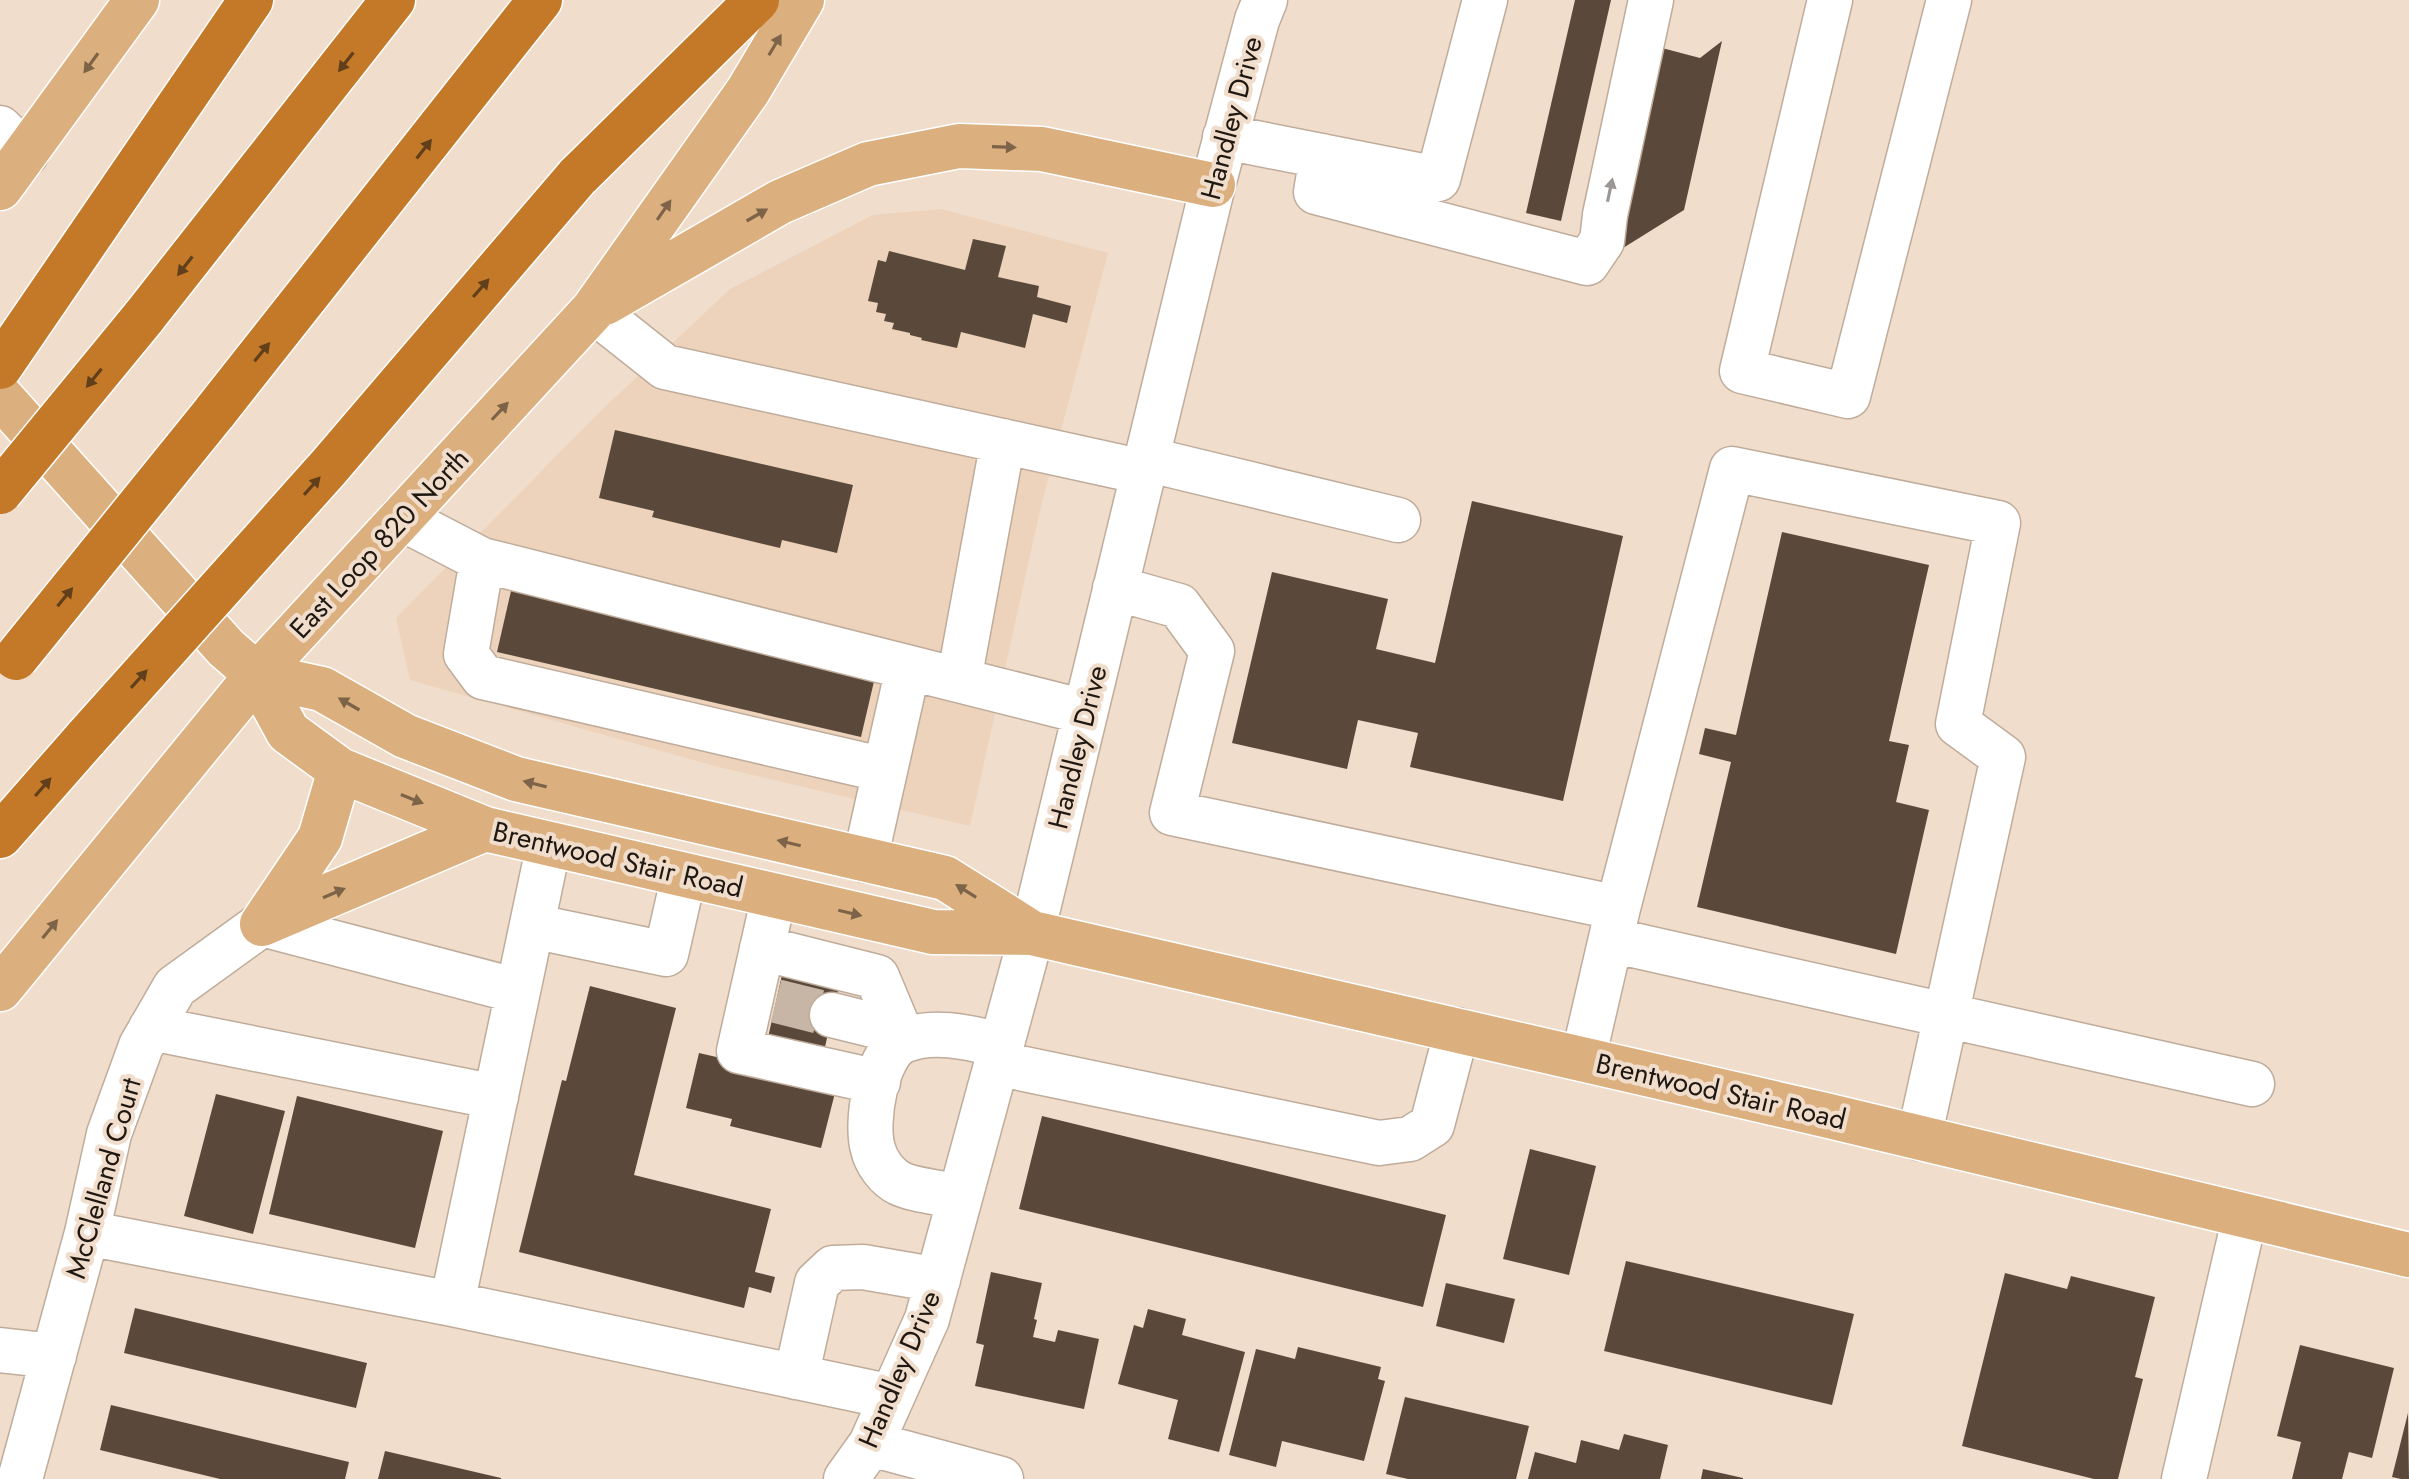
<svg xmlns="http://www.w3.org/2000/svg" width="2409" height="1479" viewBox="0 0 2409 1479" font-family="Jost,sans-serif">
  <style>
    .built { fill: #edd3bb }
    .building { fill: #5a493a }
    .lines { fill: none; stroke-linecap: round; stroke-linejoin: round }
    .minor-tunnel { stroke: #c7b6a6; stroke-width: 44; stroke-dasharray: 44 22; stroke-linecap: butt }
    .minor-casing { stroke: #bfac9b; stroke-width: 47 }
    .major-casing { stroke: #fff; stroke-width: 47 }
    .highway-casing { stroke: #fff; stroke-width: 47 }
    .minor { stroke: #fff; stroke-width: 44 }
    .major { stroke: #dbaf7e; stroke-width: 44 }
    .highway { stroke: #c37928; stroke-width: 44 }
    .highway-bridge-casing { stroke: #fff; stroke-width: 47; stroke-linecap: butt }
    .highway-bridge { stroke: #c37928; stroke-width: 44 }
    .oneway { fill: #7d6448 }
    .oneway2 { fill: #613f1b }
    .oneway3 { fill: #9a9794 }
    .labels { text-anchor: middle; stroke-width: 8; stroke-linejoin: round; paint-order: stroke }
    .street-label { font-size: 28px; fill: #1f1812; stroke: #f1ddcb }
  </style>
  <rect width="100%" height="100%" fill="#f1ddcb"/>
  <path class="built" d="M941,209L1108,253L1041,506L970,826L718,767L410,680L396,618L604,408L730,289L873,215Z"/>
  <path class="building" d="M1575,0H1611L1561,221L1526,213Z
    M1722,41L1684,210L1615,253L1662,48L1700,58Z
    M973,239L1006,246L998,277L1039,286L1037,297L1071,306L1067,323L1033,314L1025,348L961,332L957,348L921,340L922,338L910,335V333L892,329L894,323L884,321L886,314L876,312L878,303L868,301L878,260L886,262L889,251L965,270Z
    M615,430L853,485L837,553L782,540L780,548L652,517L654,511L599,498Z
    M1472,501L1623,536L1563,801L1410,767L1418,733L1358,720L1347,769L1232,743L1272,572L1388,599L1376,649L1435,663Z
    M1782,532L1929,565L1889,741L1909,745L1896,802L1929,810L1896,954L1697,907L1731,762L1699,754L1705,728L1736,735Z
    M511,591L875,677L861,737L497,652Z
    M784,966L841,978L821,1064L765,1051Z
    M590,986L676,1008L634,1175L771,1209L755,1272L775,1277L771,1293L749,1287L744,1308L519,1252L562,1080L566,1081Z
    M699,1053L837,1085L821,1148L730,1126L732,1119L686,1108Z
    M216,1094L285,1111L253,1234L184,1216Z
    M297,1096L443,1131L415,1248L269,1214Z
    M1042,1116L1446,1215L1423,1307L1019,1209Z
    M1530,1149L1596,1166L1569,1275L1503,1259Z
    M1626,1261L1854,1314L1832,1405L1604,1351Z
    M991,1272L1042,1283L1034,1319L1037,1320L1033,1337L1055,1342L1058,1330L1099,1339L1084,1409L975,1386L984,1345L976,1343Z
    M2005,1273L2067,1289L2071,1276L2155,1297L2135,1377L2143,1379L2118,1479H2094L1962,1446Z
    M1446,1283L1515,1299L1504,1343L1436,1326Z
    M135,1308L367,1363L356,1408L124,1353Z
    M1148,1309L1186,1319L1182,1335L1245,1352L1219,1452L1168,1439L1178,1400L1118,1384L1134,1325L1143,1328Z
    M2300,1345L2394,1368L2372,1458L2349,1452L2342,1479H2292L2301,1442L2277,1436Z
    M1298,1347L1381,1367L1378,1379L1385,1381L1364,1461L1282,1441L1276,1467L1229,1455L1256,1349L1295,1359Z
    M1405,1397L1529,1426L1516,1479H1408L1386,1474Z
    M111,1405L349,1462L345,1479H220L100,1450Z
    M2408,1413L2409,1479H2401L2392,1477Z
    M1624,1434L1668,1445L1660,1479H1528L1535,1452L1576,1463L1581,1440L1619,1450Z
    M385,1451L501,1478V1479H378Z
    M1703,1469L1743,1478V1479H1701Z"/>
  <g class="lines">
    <path class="minor-tunnel" d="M776,1001L832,1015"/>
    <defs>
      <path id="minor" d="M1830,0L1742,371L1848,396L1949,0
        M0,128L26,154
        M1225,137L1438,179L1485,0
        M1322,156L1316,192L1587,263L1602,241L1605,215L1651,0
        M593,310L665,367L1143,472
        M1146,459L1398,520
        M401,518L482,560L1085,712
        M482,560L466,654L483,677L885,770
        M1115,588L1179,606L1212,651L1172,813L1618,908L1583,1059
        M959,680L1003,441
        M865,860L908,668
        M774,896L739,1051L878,1082
        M1618,908L1732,469L1998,523L1958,724L2003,757L1919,1138
        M532,926L666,954L684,875
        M1611,940L2252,1084
        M762,948L877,977L900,1032V1042
        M832,1015L900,1032
        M151,1028L496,1097
        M996,1063L1379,1143L1410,1139L1432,1125L1457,1030
        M960,1197C944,1193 912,1190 899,1183C887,1177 876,1162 873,1149C865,1123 876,1053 903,1041C934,1028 971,1038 1001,1045
        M87,1233L452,1304L892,1397
        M452,1304L549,844
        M0,1350L54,1356
        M796,1377L817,1283L833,1268L863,1267L938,1280
        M871,1444L1001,1479
        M20,1479L87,1233L109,1134L141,1046L175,987L262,924L518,991
        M846,1479L871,1444L927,1319L1032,933L1213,185L1257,20L1265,0
        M2184,1479L2245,1216"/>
      <path id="major" d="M0,188L137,0
        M605,303L780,202L868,164L959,146L1042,149L1213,185
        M0,396L226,648L257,675L288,732L340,770L485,829L933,932L1032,933L1825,1115L2409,1255
        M257,675L322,689L405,736L516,779L945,878L1032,933
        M262,924L485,829
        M262,924L320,838L340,770
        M0,989L257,675L593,310L748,91L802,0"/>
      <path id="highway" d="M577,177L757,0
        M143,318L393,0
        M0,367L251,0
        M214,413L540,0
        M0,836L87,737"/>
    </defs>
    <use href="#minor" class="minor-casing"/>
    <use href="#major" class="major-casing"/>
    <use href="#highway" class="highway-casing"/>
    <use href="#minor" class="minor"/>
    <use href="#major" class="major"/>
    <use href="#highway" class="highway"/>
    <defs>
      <path id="highway-bridge" d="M0,492L143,318
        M16,658L214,413
        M87,737L328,468L577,177"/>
    </defs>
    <use href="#highway-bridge" class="highway-bridge-casing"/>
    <use href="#highway-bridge" class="highway-bridge"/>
  </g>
  <defs><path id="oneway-solid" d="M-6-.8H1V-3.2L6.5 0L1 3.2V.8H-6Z" transform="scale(2)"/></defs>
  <g class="oneway">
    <use href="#oneway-solid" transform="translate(775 45) rotate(-59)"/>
    <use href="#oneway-solid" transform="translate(91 63) rotate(126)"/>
    <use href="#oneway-solid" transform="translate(1004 147) rotate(2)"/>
    <use href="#oneway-solid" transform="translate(664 210) rotate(-55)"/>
    <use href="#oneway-solid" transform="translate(757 215) rotate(-30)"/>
    <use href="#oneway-solid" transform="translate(500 411) rotate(-47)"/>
    <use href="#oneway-solid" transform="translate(349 704) rotate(-150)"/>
    <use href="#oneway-solid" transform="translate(535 784) rotate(-166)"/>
    <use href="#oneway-solid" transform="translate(412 799) rotate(22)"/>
    <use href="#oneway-solid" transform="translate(789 843) rotate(-167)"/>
    <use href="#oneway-solid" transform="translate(966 891) rotate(-148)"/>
    <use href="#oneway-solid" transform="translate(334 893) rotate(-23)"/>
    <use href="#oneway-solid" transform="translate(850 913) rotate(13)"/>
    <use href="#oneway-solid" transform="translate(50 929) rotate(-51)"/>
  </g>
  <g class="oneway2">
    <use href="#oneway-solid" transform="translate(346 62) rotate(128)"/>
    <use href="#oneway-solid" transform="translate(424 149) rotate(-52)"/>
    <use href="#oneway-solid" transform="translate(185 266) rotate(128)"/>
    <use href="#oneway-solid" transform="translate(481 288) rotate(-49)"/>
    <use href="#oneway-solid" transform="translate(262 352) rotate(-51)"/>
    <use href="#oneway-solid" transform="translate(94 378) rotate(129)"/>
    <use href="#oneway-solid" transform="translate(312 486) rotate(-48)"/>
    <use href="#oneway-solid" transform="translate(65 597) rotate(-51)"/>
    <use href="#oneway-solid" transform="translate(139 679) rotate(-48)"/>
    <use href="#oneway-solid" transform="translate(43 787) rotate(-49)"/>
  </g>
  <use class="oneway3" href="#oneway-solid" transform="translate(1610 190) rotate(-78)"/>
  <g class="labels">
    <g class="street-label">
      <text transform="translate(1231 118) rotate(-75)" y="10">Handley Drive</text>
      <text transform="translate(379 543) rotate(-47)" y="10">East Loop 820 North</text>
      <text transform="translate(1077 747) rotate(-76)" y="10">Handley Drive</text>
      <text transform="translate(618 859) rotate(13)" y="10">Brentwood Stair Road</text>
      <text transform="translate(1721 1091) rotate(13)" y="10">Brentwood Stair Road</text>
      <text transform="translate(103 1178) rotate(-74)" y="10">McClelland Court</text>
      <text transform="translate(899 1369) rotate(-67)" y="10">Handley Drive</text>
    </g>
  </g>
</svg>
